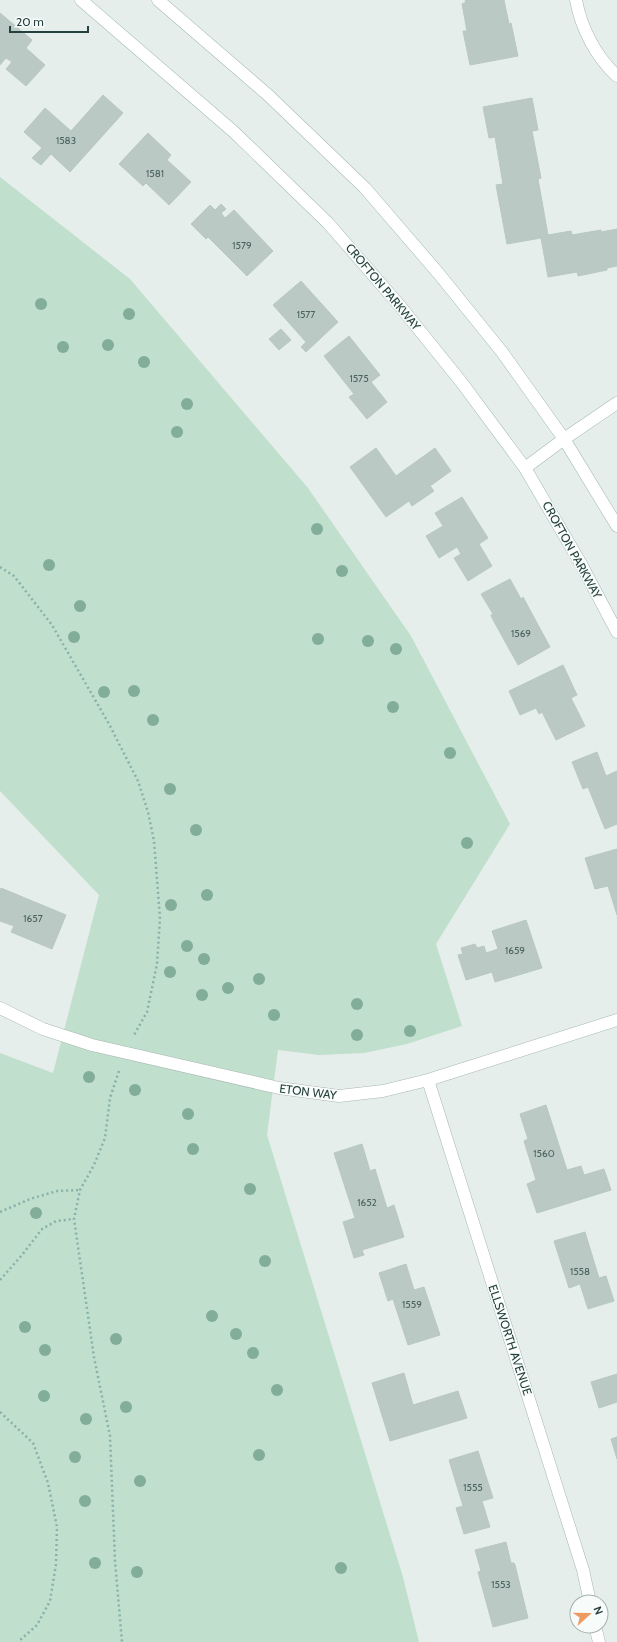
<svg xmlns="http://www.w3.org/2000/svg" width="617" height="1642" viewBox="0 0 617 1642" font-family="Cabin,sans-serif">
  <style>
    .green { fill: #c0dfcc }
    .building { fill: #bbc9c5; stroke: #b8c8c4 }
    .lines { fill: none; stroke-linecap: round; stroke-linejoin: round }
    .street-casing { stroke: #a8b7b4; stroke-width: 13 }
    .secondary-casing { stroke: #a4bab5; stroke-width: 13 }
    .path { stroke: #87b1aa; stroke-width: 2.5; stroke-dasharray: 2 3; stroke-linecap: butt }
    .street { stroke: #fff; stroke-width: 12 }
    .secondary { stroke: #fff; stroke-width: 12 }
    .tree { fill: #81ad99 }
    .labels { text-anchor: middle; stroke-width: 3; stroke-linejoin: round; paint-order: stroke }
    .number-label { font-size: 10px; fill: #4a635f }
    .street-label { font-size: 12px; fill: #25413d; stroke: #f7fbf9 }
  </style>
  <rect width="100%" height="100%" fill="#e6eeec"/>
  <path class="green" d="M0,177L130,279L308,488L411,636L510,824L436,944L462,1026L407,1044L364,1053L319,1055L278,1050L267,1135L403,1577L419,1642H0V1053L53,1073L99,895L0,791Z"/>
  <path class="building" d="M465,0H504L509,24L511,23L518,56L470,65L463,31H467L462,4L466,2Z
    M0,13L32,40L26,48L45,65L26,86L6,69L12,62L6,58L0,65Z
    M103,95L123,113L70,172L51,154L41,165L32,158L42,148L24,132L45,108L71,131Z
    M532,98L538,130L532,131L541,178L538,179L548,235L571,231L572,235L601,230V232L617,229V266L607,268V270L578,276L577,272L548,277L541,238L507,244L496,185L503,184L495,137L489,138L483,107Z
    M148,133L171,155L167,160L191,182L169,205L146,183L143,186L119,164Z
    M221,204L226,209L221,213L225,218L234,210L273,251L247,276L208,237L206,239L191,224L210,205L215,210Z
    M301,281L338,322L306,352L301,347L306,342L273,305Z
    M281,329L291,340L279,350L269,339Z
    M349,336L380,375L371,382L387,402L367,419L349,397L354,394L324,356Z
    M376,448L396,476L435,448L451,471L430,486L434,491L412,506L409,501L386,517L350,467Z
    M462,497L488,538L479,544L492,566L468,581L454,558L461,554L457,547L439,558L426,536L443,526L435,513Z
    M510,579L521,599L523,597L550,647L518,665L492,618L491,615L493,614L481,594Z
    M563,665L577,695L571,698L585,726L556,740L542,712L539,714L536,708L520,715L509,691Z
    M597,752L606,776L617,771V824L605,829L588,787L583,789L572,762Z
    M617,849V915L608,886L595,889L585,858Z
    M1,888L66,915L52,949L11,932L14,926L0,921V891Z
    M526,920L542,968L495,982L492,972L466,980L458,955L463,954L461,948L475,944L477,948L484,946L486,953L498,949L492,931Z
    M546,1105L567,1170L581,1166L584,1175L604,1169L611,1190L537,1213L527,1184L536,1180L524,1141L528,1139L520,1114Z
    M362,1144L370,1171L375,1169L387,1208L394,1205L404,1237L362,1250L364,1255L354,1258L343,1222L355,1218L334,1153Z
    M585,1232L599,1278L606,1276L614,1301L588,1309L580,1284L569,1288L554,1241Z
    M406,1264L414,1290L424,1287L440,1335L408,1345L393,1299L388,1301L379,1273Z
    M404,1373L413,1405L458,1391L467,1418L390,1441L372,1383Z
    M617,1374V1402L599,1408L591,1382Z
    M617,1437V1459L611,1439Z
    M478,1451L493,1498L482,1501L490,1527L464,1534L456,1508L463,1506L449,1460Z
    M506,1542L511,1563H514L515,1565L528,1618L493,1627L478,1572L481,1571L475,1550Z"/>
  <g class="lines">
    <defs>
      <path id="street" d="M576,0C581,28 596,57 617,76
        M0,1008L43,1029L92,1045L279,1088L339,1096L383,1091L428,1080L617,1020
        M428,1080L583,1570L590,1602
        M595,1626L599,1642"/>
      <path id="secondary" d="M81,0L234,132L328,223L400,306L462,383L525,468L581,564L617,632
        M158,0L268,95L365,188L439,274L502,352L564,439L617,526
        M525,468L564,439L617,403"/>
    </defs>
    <use href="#street" class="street-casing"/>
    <use href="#secondary" class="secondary-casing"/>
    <path class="path" d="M0,567L14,576L52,625L109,724L138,781L148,812L154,841L160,918L157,964L147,1012L134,1035
      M119,1071L110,1098L105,1138L94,1165L80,1190L74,1219L94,1357L110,1436L115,1561L122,1642
      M0,1212L30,1199L57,1191L80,1190
      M0,1280L22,1255L42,1229L56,1221L74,1219
      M0,1412L33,1443L48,1483L57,1527L56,1564L50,1601L37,1625L18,1642"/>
    <use href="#street" class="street"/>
    <use href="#secondary" class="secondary"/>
  </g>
  <g class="tree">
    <circle cx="41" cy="304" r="6"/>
    <circle cx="129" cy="314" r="6"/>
    <circle cx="108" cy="345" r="6"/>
    <circle cx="63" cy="347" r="6"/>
    <circle cx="144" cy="362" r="6"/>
    <circle cx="187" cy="404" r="6"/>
    <circle cx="177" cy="432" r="6"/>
    <circle cx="317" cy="529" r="6"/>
    <circle cx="49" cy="565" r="6"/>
    <circle cx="342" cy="571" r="6"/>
    <circle cx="80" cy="606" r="6"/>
    <circle cx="74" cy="637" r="6"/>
    <circle cx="318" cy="639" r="6"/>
    <circle cx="368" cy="641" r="6"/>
    <circle cx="396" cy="649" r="6"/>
    <circle cx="134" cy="691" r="6"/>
    <circle cx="104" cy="692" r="6"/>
    <circle cx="393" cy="707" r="6"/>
    <circle cx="153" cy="720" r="6"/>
    <circle cx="450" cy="753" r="6"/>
    <circle cx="170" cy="789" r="6"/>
    <circle cx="196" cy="830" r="6"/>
    <circle cx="467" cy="843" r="6"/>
    <circle cx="207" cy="895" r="6"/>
    <circle cx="171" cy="905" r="6"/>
    <circle cx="187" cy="946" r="6"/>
    <circle cx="204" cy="959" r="6"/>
    <circle cx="170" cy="972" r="6"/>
    <circle cx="259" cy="979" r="6"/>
    <circle cx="228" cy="988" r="6"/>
    <circle cx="202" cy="995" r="6"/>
    <circle cx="357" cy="1004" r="6"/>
    <circle cx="274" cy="1015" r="6"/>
    <circle cx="410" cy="1031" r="6"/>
    <circle cx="357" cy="1035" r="6"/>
    <circle cx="89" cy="1077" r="6"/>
    <circle cx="135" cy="1090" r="6"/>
    <circle cx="188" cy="1114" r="6"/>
    <circle cx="193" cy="1149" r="6"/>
    <circle cx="250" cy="1189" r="6"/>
    <circle cx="36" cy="1213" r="6"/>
    <circle cx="265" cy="1261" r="6"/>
    <circle cx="212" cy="1316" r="6"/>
    <circle cx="25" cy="1327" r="6"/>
    <circle cx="236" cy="1334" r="6"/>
    <circle cx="116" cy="1339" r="6"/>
    <circle cx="45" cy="1350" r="6"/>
    <circle cx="253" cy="1353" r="6"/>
    <circle cx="277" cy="1390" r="6"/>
    <circle cx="44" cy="1396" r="6"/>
    <circle cx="126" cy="1407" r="6"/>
    <circle cx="86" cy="1419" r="6"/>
    <circle cx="259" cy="1455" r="6"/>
    <circle cx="75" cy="1457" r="6"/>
    <circle cx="140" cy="1481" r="6"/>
    <circle cx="85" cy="1501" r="6"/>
    <circle cx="95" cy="1563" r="6"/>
    <circle cx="341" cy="1568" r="6"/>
    <circle cx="137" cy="1572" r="6"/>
  </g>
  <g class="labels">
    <g class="number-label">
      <text x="66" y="144">1583</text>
      <text x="155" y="177">1581</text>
      <text x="242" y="249">1579</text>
      <text x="306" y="318">1577</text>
      <text x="359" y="382">1575</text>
      <text x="521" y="637">1569</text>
      <text x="33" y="922">1657</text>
      <text x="515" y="954">1659</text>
      <text x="544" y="1157">1560</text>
      <text x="367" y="1206">1652</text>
      <text x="580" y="1275">1558</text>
      <text x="412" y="1308">1559</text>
      <text x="473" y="1491">1555</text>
      <text x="501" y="1588">1553</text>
    </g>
    <g class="street-label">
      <text transform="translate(383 287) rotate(50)" y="4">CROFTON PARKWAY</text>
      <text transform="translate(572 550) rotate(61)" y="4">CROFTON PARKWAY</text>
      <text transform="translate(308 1092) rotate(7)" y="4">ETON WAY</text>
      <text transform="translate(510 1340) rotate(72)" y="4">ELLSWORTH AVENUE</text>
    </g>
  </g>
  <g transform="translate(589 1614) rotate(69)"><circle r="19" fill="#f7fbf9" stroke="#a3b1ae"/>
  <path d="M0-3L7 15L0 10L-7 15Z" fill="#ef9963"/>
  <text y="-6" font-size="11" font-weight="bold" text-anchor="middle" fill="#25413d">N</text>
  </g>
  <path d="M10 26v6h78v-6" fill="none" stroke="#25413d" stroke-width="2"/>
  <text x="16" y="26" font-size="12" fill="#25413d" stroke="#f7fbf9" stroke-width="3" paint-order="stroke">20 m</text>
</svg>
